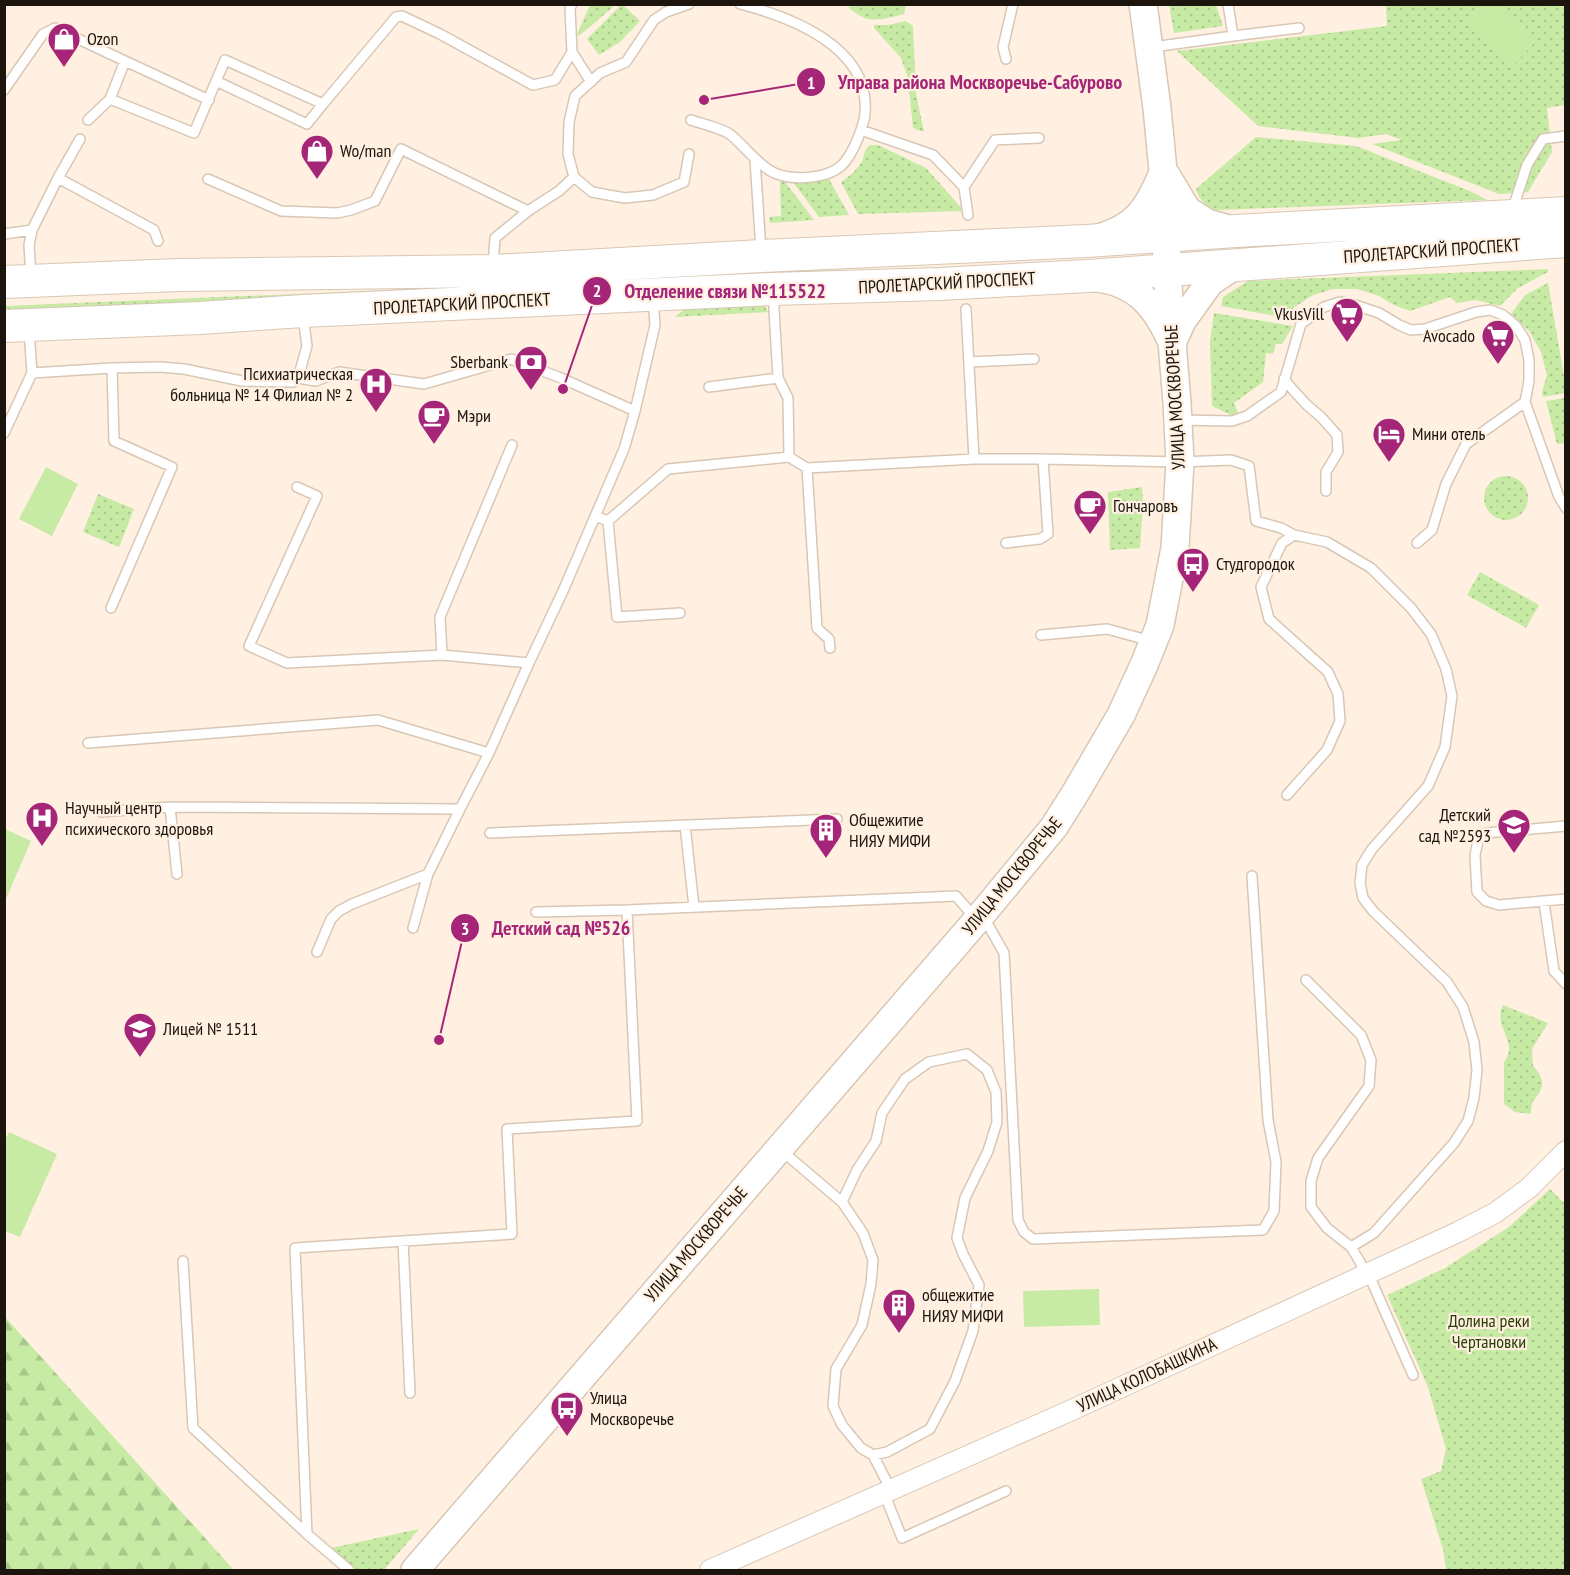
<svg xmlns="http://www.w3.org/2000/svg" width="1570" height="1575" viewBox="0 0 1570 1575" font-family="'PT Sans Narrow',sans-serif">
  <style>
    .grass { fill: url(#grass-dots) }
    .forest { fill: url(#forest-firs) }
    .garden { fill: #c7eaa4 }
    .lines { fill: none; stroke-linecap: round; stroke-linejoin: round }
    .service-casing { stroke: #d9c7b5; stroke-width: 12 }
    .minor-casing { stroke: #d9c7b5; stroke-width: 22 }
    .secondary-casing { stroke: #d9c7b5; stroke-width: 30 }
    .primary-casing { stroke: #d9c7b5; stroke-width: 34 }
    .service { stroke: #fff; stroke-width: 9 }
    .minor { stroke: #fff; stroke-width: 20 }
    .secondary { stroke: #fff; stroke-width: 27 }
    .primary { stroke: #fff; stroke-width: 32 }
    .labels { text-anchor: middle; stroke-width: 4.5; stroke-linejoin: round; paint-order: stroke }
    .poi-label { font-size: 18px; fill: #1b150e; stroke: #fff0e1; text-anchor: start }
    .street-label { font-size: 18px; fill: #1b150e; stroke: #fff0e1 }
    .park-label { font-size: 18px; fill: #273d06; stroke: #fff0e1 }
    .leader { fill: none; stroke: #a52678; stroke-width: 2 }
    .callout-dot { fill: #a52678; stroke: #fff0e1; stroke-width: 2 }
    .mark-label { font-size: 18px; text-anchor: middle; font-weight: bold; fill: #fff }
    .callout-label { font-size: 20px; text-anchor: middle; font-weight: bold; fill: #a52678; stroke: #fff0e1; stroke-width: 4.5; stroke-linejoin: round; paint-order: stroke }
  </style>
  <defs>
    <pattern id="grass-dots" width="8" height="8" patternUnits="userSpaceOnUse" patternTransform="scale(1.5)"><rect width="8" height="8" fill="#c7eaa4"/><path d="M2 2h.1M6 6h.1" fill="none" stroke="#aac88c" stroke-width="1.8" stroke-linecap="round"/></pattern>
    <pattern id="forest-firs" width="22" height="20" patternUnits="userSpaceOnUse" patternTransform="scale(1.5)"><rect width="22" height="20" fill="#c7eaa4"/><path d="M5 1l3.5 6h-7zM16 11l3.5 6h-7z" fill="#aac88c"/></pattern>
  </defs>
  <rect width="100%" height="100%" fill="#fff0e1"/>
  <path class="grass" d="M590,5H612L613,7L579,36L577,34Z
    M618,5H623L640,21L620,42L599,55L587,39L619,7Z
    M857,5V4L906,5L904,14C893,17 877,22 865,18C859,16 853,11 848,7Z
    M1169,5H1216L1223,26L1174,33Z
    M1386,5H1565V105L1547,108L1552,152L1528,192L1499,194L1372,144L1402,140L1386,134L1358,138L1258,126L1177,51L1387,26Z
    M906,21L913,26L916,94L924,132L913,128L908,78L901,58L874,28V25H888Z
    M1256,137L1356,146L1472,192L1487,200L1217,210C1206,208 1199,199 1196,189Z
    M871,145H878L926,168L964,211L858,214L841,182C849,177 858,169 862,161C865,154 863,150 871,145Z
    M829,179L849,215L819,217L793,182Z
    M780,182H785L814,220L770,223L769,217L781,216Z
    M1094,261L1095,267L5,313L4,306Z
    M1548,269V272L1518,288L1500,306L1476,300L1457,303L1450,297L1410,311L1394,305L1379,296L1357,289H1333L1313,295L1293,308L1298,320L1221,306L1223,297L1248,281Z
    M1548,283L1565,382L1566,393L1543,397L1542,392L1547,375L1541,352L1529,331L1511,314L1525,295Z
    M759,302L764,305L768,312L675,317L683,310L695,305Z
    M1214,313L1293,326L1282,344H1276L1273,354L1266,353L1263,382L1234,403L1239,415H1231L1212,406L1210,341Z
    M1565,398V443L1557,444L1546,401Z
    M1484 498a22 22 0 1 1 44 0a22 22 0 1 1-44 0Z
    M1142,487L1143,505L1140,548L1110,550L1108,492Z
    M98,494L134,509L119,547L83,532Z
    M1480,572L1539,605L1526,628L1467,595Z
    M1503,1005L1548,1023L1532,1049L1533,1066C1542,1075 1546,1085 1537,1096C1534,1101 1533,1099 1532,1104C1531,1107 1531,1111 1531,1114L1515,1112L1504,1104V1062C1520,1042 1492,1027 1503,1005Z
    M1550,1189L1566,1205L1565,1570H1446L1443,1549L1421,1479L1441,1471L1446,1449L1428,1387L1387,1295L1445,1268L1509,1227Z
    M419,1529L384,1570H357L331,1548Z"/>
  <path class="forest" d="M5,1317L234,1570H5Z"/>
  <path class="garden" d="M1479,5H1496L1537,40L1514,65L1467,22Z
    M46,467L78,484L52,536L19,519Z
    M5,829L31,841L5,901Z
    M9,1132L57,1154L20,1237L5,1231L4,1142Z
    M1099,1289L1100,1325L1024,1327L1023,1291Z"/>
  <g class="lines">
    <defs>
      <path id="service" d="M689,4L666,12L654,20L626,62L600,73L575,96L569,122L568,154L574,177L592,192L625,198L653,195L684,182L689,154
        M740,4C791,17 870,47 865,112C865,118 863,124 861,130
        M1228,4L1233,36L1299,28
        M1153,47L1233,36
        M572,52L591,82
        M1006,59L1003,47L1013,4
        M125,61L209,100
        M216,81L307,124L323,104
        M4,90L43,34L55,28L125,61L110,99L194,133L225,60L323,104L396,17L402,16L440,34L533,85L555,80L572,52L570,8L572,4
        M88,120L110,99
        M691,120C702,124 722,128 731,135C744,146 754,160 769,170C787,182 829,180 844,163C852,153 857,142 861,130L933,155L964,187L968,215
        M755,160L761,250
        M58,178L154,230L158,241
        M208,179L281,211L337,213L351,210L375,201L401,149L528,211L495,238L493,266
        M964,187L995,140L1039,138
        M528,211L559,191L574,177
        M1517,212L1515,202L1527,165L1543,139L1566,136
        M32,230L58,178L80,139
        M4,234L32,230L29,245L31,277
        M773,292L778,378L788,398L789,457L807,468L974,459H1043L1180,462L1231,460L1249,466L1256,521L1281,528L1294,535L1327,542L1371,568L1411,608L1431,634L1446,669L1452,696L1445,747L1428,786L1372,849L1362,865L1360,883L1363,898L1373,911L1447,982L1463,1007L1474,1042L1477,1070L1474,1098L1468,1121L1454,1143L1374,1233L1351,1247L1360,1262L1365,1274
        M966,309L974,459
        M969,362L1034,359
        M32,373L112,368L160,367L184,369L242,381L293,382L298,378L307,346L303,317
        M298,378L316,381L339,372L424,384L511,359L561,378L635,411
        M1284,379L1293,390L1307,405L1321,417L1337,435L1338,452L1326,472V491
        M709,387L778,378
        M1181,420L1232,421L1247,416L1281,392L1301,324L1324,307L1340,302L1355,305L1379,313L1399,325L1411,330L1425,329L1476,312L1490,310L1503,315L1516,326L1525,340L1529,360V381L1525,402L1559,497L1566,508
        M4,433L32,373L29,330
        M807,468L817,628L829,639L830,648
        M297,487L317,496L249,646L287,663L442,655L529,663L563,591L624,449L635,411L655,325L653,299
        M595,516L608,521L668,469L789,457
        M608,521L617,617L680,613
        M1006,543L1040,539L1048,534L1043,459
        M1417,543L1432,530L1446,484L1466,444L1525,402
        M111,608L172,467L114,441L112,368
        M1041,635L1107,629L1151,641
        M442,655L440,617L512,445
        M88,743L378,720L489,753
        M1287,795L1327,750L1340,721L1338,694L1328,672L1269,619L1261,587L1282,543L1294,535
        M170,807L177,874
        M101,812L170,807L460,809L489,753L529,663
        M685,825L694,907
        M1566,826L1486,833L1478,841L1475,855L1477,892L1486,901L1499,905L1566,899
        M490,833L837,819
        M1544,902L1554,971L1566,984
        M536,912L627,910
        M983,916L1004,953L1018,1220L1024,1232L1033,1239L1263,1230L1274,1211L1276,1162L1268,1120L1252,876
        M413,928L428,874
        M317,952L331,919L339,911L352,904L428,874L460,809
        M1306,980L1361,1035L1371,1060L1369,1086L1318,1158L1311,1181V1207L1327,1228L1351,1247
        M967,1054L987,1070L996,1092L997,1122L988,1151L965,1198L957,1238L963,1254L979,1285L973,1331L955,1381L930,1429L887,1452L873,1455L861,1448L842,1425L833,1406L836,1369L862,1325L871,1284L873,1260L863,1233L842,1202L857,1170L876,1141L882,1113L905,1079L929,1062Z
        M782,1151L842,1202
        M403,1241L410,1393
        M183,1261L193,1428L307,1534
        M1368,1273L1413,1375
        M873,1455L891,1490
        M884,1493L902,1538L1006,1491
        M349,1570L307,1534L295,1248L512,1234L507,1129L637,1121L627,910L956,896L976,919"/>
      <path id="minor" d="M710,1570L1074,1409L1458,1232L1495,1213L1529,1188L1566,1151"/>
      <path id="secondary" d="M1166,175L1187,210L1207,223L1232,230
        M1099,238C1136,227 1148,209 1162,175
        M1098,278C1136,283 1155,305 1170,338
        M1173,341L1182,321L1210,282L1237,264
        M415,1570L977,920L1054,827L1076,792L1121,715L1144,665L1160,625L1175,548L1180,462L1177,403L1169,304L1163,171L1157,108L1143,4"/>
      <path id="primary" d="M4,282L178,275L493,271L761,256L1086,241L1236,231L1566,213
        M4,326L200,318L303,311L772,289L940,284L1088,276L1566,241"/>
    </defs>
    <use href="#service" class="service-casing"/>
    <use href="#minor" class="minor-casing"/>
    <use href="#secondary" class="secondary-casing"/>
    <use href="#primary" class="primary-casing"/>
    <use href="#service" class="service"/>
    <use href="#minor" class="minor"/>
    <use href="#secondary" class="secondary"/>
    <use href="#primary" class="primary"/>
  </g>
  <defs>
    <symbol id="shop-pin" viewBox="-11 -11 22 30"><path d="M0 17L-7.5 6A9.5 9.5 0 1 1 7.5 6Z" fill="#a52678" stroke="#fff0e1"/><path d="M-5-2.5h2.3a2.7 3.5 0 0 1 5.4 0H5L5.5 6h-11ZM-1.5-2.5h3a1.5 2.3 0 0 0-3 0Z" fill="#fff"/></symbol>
    <symbol id="supermarket-pin" viewBox="-11 -11 22 30"><path d="M0 17L-7.5 6A9.5 9.5 0 1 1 7.5 6Z" fill="#a52678" stroke="#fff0e1"/><path d="M-6-5.5h2.5l.6 2H6L4.5 2H-2.5L-4.4-4H-6ZM-1.5 3.2a1.3 1.3 0 1 0 .1 0ZM3 3.2a1.3 1.3 0 1 0 .1 0Z" fill="#fff"/></symbol>
    <symbol id="bank-pin" viewBox="-11 -11 22 30"><path d="M0 17L-7.5 6A9.5 9.5 0 1 1 7.5 6Z" fill="#a52678" stroke="#fff0e1"/><path d="M-6-4H6V4H-6ZM0-2.3a2.3 2.3 0 1 0 0 4.6a2.3 2.3 0 1 0 0-4.6Z" fill="#fff"/></symbol>
    <symbol id="hospital-pin" viewBox="-11 -11 22 30"><path d="M0 17L-7.5 6A9.5 9.5 0 1 1 7.5 6Z" fill="#a52678" stroke="#fff0e1"/><path d="M-5-5h3v3.5h4V-5h3V5h-3V1.5h-4V5h-3Z" fill="#fff"/></symbol>
    <symbol id="cafe-pin" viewBox="-11 -11 22 30"><path d="M0 17L-7.5 6A9.5 9.5 0 1 1 7.5 6Z" fill="#a52678" stroke="#fff0e1"/><path d="M-5.5-4.5H6V0H3Q3 3.5 0 3.5H-2.5Q-5.5 3.5-5.5 0ZM3-3.2v2h1.7v-2ZM-6 4.5H4V6H-6Z" fill="#fff"/></symbol>
    <symbol id="hotel-pin" viewBox="-11 -11 22 30"><path d="M0 17L-7.5 6A9.5 9.5 0 1 1 7.5 6Z" fill="#a52678" stroke="#fff0e1"/><path d="M-6-4.5h1.5V1H6V5H4.5V3h-9V5H-6ZM-4 0a1.8 1.8 0 1 1 3.6 0ZM.5 0V-2.5h3Q6-2.5 6 0Z" fill="#fff"/></symbol>
    <symbol id="bus-pin" viewBox="-11 -11 22 30"><path d="M0 17L-7.5 6A9.5 9.5 0 1 1 7.5 6Z" fill="#a52678" stroke="#fff0e1"/><path d="M-5-6H5V4H4V6H2V4H-2V6H-4V4H-5ZM-3.5-4V0h7V-4ZM-3.5 1.2v1.5H-2V1.2ZM2 1.2v1.5H3.5V1.2Z" fill="#fff"/></symbol>
    <symbol id="school-pin" viewBox="-11 -11 22 30"><path d="M0 17L-7.5 6A9.5 9.5 0 1 1 7.5 6Z" fill="#a52678" stroke="#fff0e1"/><path d="M0-5L7-2L0 1L-7-2ZM-4 1L0 2.5L4 1V4Q0 6-4 4Z" fill="#fff"/></symbol>
    <symbol id="building-pin" viewBox="-11 -11 22 30"><path d="M0 17L-7.5 6A9.5 9.5 0 1 1 7.5 6Z" fill="#a52678" stroke="#fff0e1"/><path d="M-4-6H4V6H1V3H-1V6H-4ZM-2.5-4.3h1.7v1.8h-1.7ZM.8-4.3h1.7v1.8H.8ZM-2.5-1h1.7V.8h-1.7ZM.8-1h1.7V.8H.8Z" fill="#fff"/></symbol>
  </defs>
  <g fill-rule="evenodd">
    <use href="#shop-pin" x="45" y="20" width="38" height="52"/>
    <use href="#shop-pin" x="298" y="132" width="38" height="52"/>
    <use href="#supermarket-pin" x="1328" y="295" width="38" height="52"/>
    <use href="#supermarket-pin" x="1479" y="317" width="38" height="52"/>
    <use href="#bank-pin" x="512" y="343" width="38" height="52"/>
    <use href="#hospital-pin" x="357" y="365" width="38" height="52"/>
    <use href="#cafe-pin" x="415" y="397" width="38" height="52"/>
    <use href="#hotel-pin" x="1370" y="415" width="38" height="52"/>
    <use href="#cafe-pin" x="1071" y="487" width="38" height="52"/>
    <use href="#bus-pin" x="1174" y="545" width="38" height="52"/>
    <use href="#hospital-pin" x="23" y="799" width="38" height="52"/>
    <use href="#school-pin" x="1495" y="806" width="38" height="52"/>
    <use href="#building-pin" x="807" y="811" width="38" height="52"/>
    <use href="#school-pin" x="121" y="1010" width="38" height="52"/>
    <use href="#building-pin" x="880" y="1286" width="38" height="52"/>
    <use href="#bus-pin" x="548" y="1389" width="38" height="52"/>
  </g>
  <g class="labels">
    <g class="poi-label">
      <text x="87" y="45">Ozon</text>
      <text x="340" y="157">Wo/man</text>
      <text x="1324" y="320" text-anchor="end">VkusVill</text>
      <text x="1475" y="342" text-anchor="end">Avocado</text>
      <text x="508" y="368" text-anchor="end">Sberbank</text>
      <text x="353" y="380" text-anchor="end">Психиатрическая<tspan x="353" dy="21">больница № 14 Филиал № 2</tspan></text>
      <text x="457" y="422">Мэри</text>
      <text x="1412" y="440">Мини отель</text>
      <text x="1113" y="512">Гончаровъ</text>
      <text x="1216" y="570">Студгородок</text>
      <text x="65" y="814">Научный центр<tspan x="65" dy="21">психического здоровья</tspan></text>
      <text x="1491" y="821" text-anchor="end">Детский<tspan x="1491" dy="21">сад №2593</tspan></text>
      <text x="849" y="826">Общежитие<tspan x="849" dy="21">НИЯУ МИФИ</tspan></text>
      <text x="163" y="1035">Лицей № 1511</text>
      <text x="922" y="1301">общежитие<tspan x="922" dy="21">НИЯУ МИФИ</tspan></text>
      <text x="590" y="1404">Улица<tspan x="590" dy="21">Москворечье</tspan></text>
    </g>
    <g class="street-label">
      <text transform="translate(1432 251) rotate(-4)" y="6">ПРОЛЕТАРСКИЙ ПРОСПЕКТ</text>
      <text transform="translate(947 283) rotate(-3)" y="6">ПРОЛЕТАРСКИЙ ПРОСПЕКТ</text>
      <text transform="translate(462 304) rotate(-3)" y="6">ПРОЛЕТАРСКИЙ ПРОСПЕКТ</text>
      <text transform="translate(1175 397) rotate(-93)" y="6">УЛИЦА МОСКВОРЕЧЬЕ</text>
      <text transform="translate(1012 876) rotate(-51)" y="6">УЛИЦА МОСКВОРЕЧЬЕ</text>
      <text transform="translate(696 1244) rotate(-49)" y="6">УЛИЦА МОСКВОРЕЧЬЕ</text>
      <text transform="translate(1147 1375) rotate(-25)" y="6">УЛИЦА КОЛОБАШКИНА</text>
    </g>
    <g class="park-label">
      <text x="1489" y="1327">Долина реки<tspan x="1489" dy="21">Чертановки</tspan></text>
    </g>
  </g>
  <path class="leader" d="M704 100L811 82M563 389L597 291M439 1040L465 928"/>
  <g class="callout-dot">
    <circle cx="704" cy="100" r="6"/>
    <circle cx="563" cy="389" r="6"/>
    <circle cx="439" cy="1040" r="6"/>
    <circle cx="811" cy="82" r="15"/>
    <circle cx="597" cy="291" r="15"/>
    <circle cx="465" cy="928" r="15"/>
  </g>
  <g class="mark-label">
    <text x="811" y="89">1</text>
    <text x="597" y="297">2</text>
    <text x="465" y="935">3</text>
  </g>
  <g class="callout-label">
    <text x="980" y="89">Управа района Москворечье-Сабурово</text>
    <text x="725" y="298">Отделение связи №115522</text>
    <text x="561" y="935">Детский сад №526</text>
  </g>
  <rect width="1570" height="1575" fill="none" stroke="#1b150e" stroke-width="12"/>
</svg>
